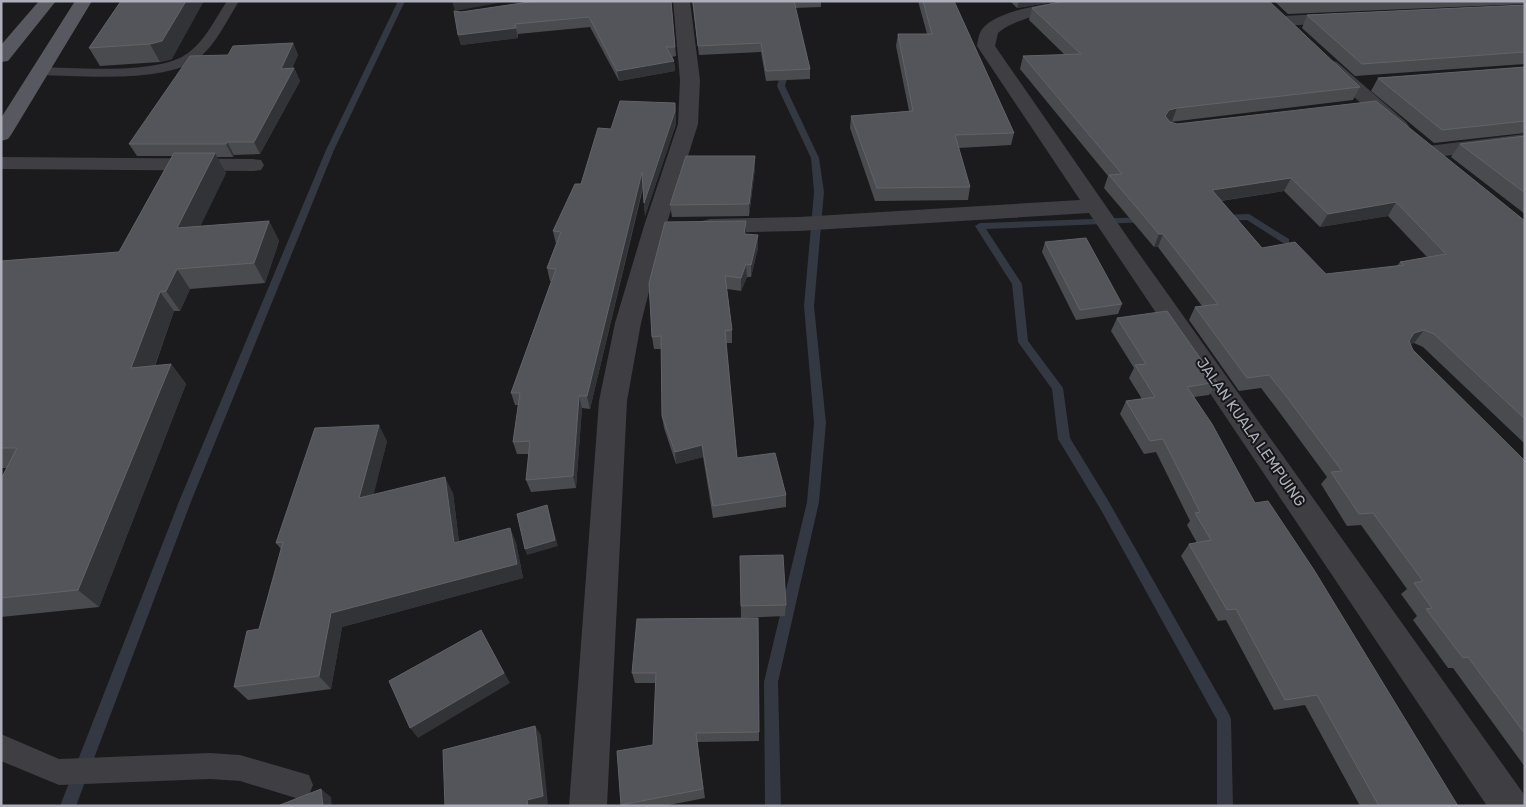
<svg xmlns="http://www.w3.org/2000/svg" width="1526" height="807" viewBox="0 0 1526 807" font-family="Rubik,sans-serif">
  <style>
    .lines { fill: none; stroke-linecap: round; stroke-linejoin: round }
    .stream { fill: #333842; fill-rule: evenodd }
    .lane { fill: #3e3e43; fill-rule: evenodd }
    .street { fill: #3e3e43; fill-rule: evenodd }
    .primary { fill: #585860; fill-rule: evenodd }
    .wall { fill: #4a4b4e; fill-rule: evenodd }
    .shaded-wall { fill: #323336 }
    .building { fill: #54555a; stroke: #626369; fill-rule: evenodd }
    .labels { text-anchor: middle; stroke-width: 4; stroke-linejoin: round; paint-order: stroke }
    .street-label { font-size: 15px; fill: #aeafbb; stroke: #161518 }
  </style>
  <rect width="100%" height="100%" fill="#1b1a1d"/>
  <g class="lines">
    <path class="stream" d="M398,1H405L334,150L192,499L76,806H60L180,499L326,150Z
      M783,65L790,67L785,86L819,158L824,192L814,306L826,423L819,502L778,682L781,806H765L764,682L807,502L814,423L804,306L814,192L811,158L777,86Z
      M1249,214L1289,239V243H1283L1247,220L1222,221L1217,218L1222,215Z
      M1146,217L1151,220L1149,222L986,229L1022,284L1028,341L1063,388L1070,438L1109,502L1229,714L1231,719L1233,806H1217V720L1101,510L1058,439L1052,389L1018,342L1012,284L975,226L980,223Z"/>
    <path class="lane" d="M227,1H239C227,20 215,47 196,60C162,83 81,76 41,75L34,71L41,67C77,68 159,75 188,53C205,41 215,19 227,1Z
      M1,734L59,759L210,753L240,755L309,775L313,785L309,795L299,799L240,781L210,779L59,785L1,761Z"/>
    <path class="street" d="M673,1H690L700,80L698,124L666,226L641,323L627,401L607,806H569L599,401L615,323L644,226L678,124L680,80Z
      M1065,1H1114L1112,5L1106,6C1074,10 1023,12 998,33L995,46L1135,248L1523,793L1525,806H1487L1089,213L799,231L710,233L702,231L699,226L702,221L710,219L799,217L1080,200L977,46C978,40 979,32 983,28C999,10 1042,5 1065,1Z
      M1341,13L1347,14L1350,18L1347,22L1283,26L1277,25L1274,21L1277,17L1283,16Z
      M1330,60L1337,62L1406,122L1409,126L1406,130L1399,132L1392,130L1323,70L1321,66L1323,62Z
      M1525,134V146L1428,158L1421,156L1418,152L1421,148L1428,146Z
      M1,157L253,159L261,160L264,165L261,170L253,171L1,169Z"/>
    <path class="primary" d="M39,1H56L8,61L1,62V45Z
      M75,1H92L11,135L8,139L1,141V118Z"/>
  </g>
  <path class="wall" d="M121,1L172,59L160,62L100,66L89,48Z
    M671,1L676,56L672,57L674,61L675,71L619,81L590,27L518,34V38L461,45L458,35L461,12Z
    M692,1H821V7L795,8L810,69V79L766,81L761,52L699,55Z
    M918,1H954L1014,133L1011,145L959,148L970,187L968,200L875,201L850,128L851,116L909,111L896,46L898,34H927Z
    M1010,1H1060L1017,8Z
    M1274,1H1525V4L1288,14Z
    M1525,5V64L1355,76L1302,28L1307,15Z
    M1032,8L1360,87L1353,100L1170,122L1525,221V444L1423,347L1414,343L1410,344L1413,350L1525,461V767L1453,668H1448L1413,620L1417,616L1401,594L1407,589L1361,525L1347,526L1321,484L1327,477L1277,409L1261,388L1239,391L1189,320L1195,307L1202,306L1158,247H1154L1104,188L1108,176L1020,69L1023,56L1065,55L1029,20ZM1284,191L1320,227L1388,216L1427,257L1400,262L1397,266L1326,274L1262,248L1221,201Z
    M293,43L298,55L292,68H294L300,81L260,154L234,155L233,157H217L226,173L200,226L269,221L279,241L265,283L190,289L180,311H174L155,366L171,364L186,384L99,607L1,617V479L7,468H1V261L119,252L172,156H137L129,144L228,55Z
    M1525,67V133L1434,143L1371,91L1378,78Z
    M675,103L676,124L645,216L643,188L590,409L582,408L576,488L531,492L526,480L529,454H517L513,442L519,405H515L511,393L551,281H550L547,268L556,244L553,231L581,184L611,129Z
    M1525,136V214L1451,157L1460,144Z
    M755,168L749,216L672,217L670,205Z
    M746,234L758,248L751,277H747L741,291L727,289L732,330V343H726L737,458L786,495V507L713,518L703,457L676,464L664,428L662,416L661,349H654L652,337Z
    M1045,242L1122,304L1118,314L1076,320L1042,252Z
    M1117,318L1217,382L1209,395L1194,397L1255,503L1458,806H1360L1305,705L1274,710L1226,620L1218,621L1181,556L1189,544L1197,543L1187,525L1190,521L1156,452L1144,454L1120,414L1126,401L1142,399L1129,378L1134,368L1111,331Z
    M387,441L373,495L453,493L459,542L510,528L516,543L523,578L342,627L331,689L248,700L234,687L259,629L281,549L276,543Z
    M740,556L786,605L785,616L741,618Z
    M758,618L759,741L697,742L705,798L664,806H622L617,751L653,745L656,683H635L632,673Z"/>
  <path class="shaded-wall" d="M186,1H204L172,59L160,62L150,44Z
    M452,1H509L455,11Z
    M1019,1H1060L1017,8Z
    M515,24L518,38L461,45L458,35Z
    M293,43L298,55L287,81L281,69Z
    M674,61L675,71L619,81L617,71Z
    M294,68L300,81L260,154L254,142Z
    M675,103L676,124L645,216L644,203Z
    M1177,108L1172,121L1164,123L1165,116L1169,110Z
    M227,142L234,155L233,157L226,144Z
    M215,153L226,173L190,248L177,228Z
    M755,156V168L749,216V204Z
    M642,172L643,185L590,409L587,396Z
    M1291,178L1284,191L1206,203L1212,190Z
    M1396,202L1388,216L1320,227L1328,214Z
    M269,221L279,241L265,283L254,263Z
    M746,221V234L745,247L744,234Z
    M1159,234H1163L1158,247H1154Z
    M758,235V248L751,277V265Z
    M746,264L747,277L741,291V278Z
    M177,269L190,289L180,311L166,291Z
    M160,292L174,311L147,387L131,368Z
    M1424,330L1414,343L1403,346L1414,333Z
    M171,364L186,384L99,607L78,590Z
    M579,396L582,408L576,488L573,476Z
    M379,425L387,441L369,514L359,498Z
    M702,445L703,457L676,464L675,452Z
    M445,477L453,493L461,558L454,543Z
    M547,505L558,546L527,555L525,549Z
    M510,528L516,543L523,578L342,627L331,689L319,676L331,613Z
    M481,630L510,683L418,738L410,728Z
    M535,726L541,735L548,804L542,806H528L527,800Z
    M321,789L331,797L332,806H323Z"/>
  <path class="building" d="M121,1H186L162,41L150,44L89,48Z
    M536,1H671L675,47H666L674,61L617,71L589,17L515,24L516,28L458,35L454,11L461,12Z
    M693,1H794L810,69L766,71L761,43L698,46Z
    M923,1H954L1014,133L955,135L970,187L877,188L851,116L913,111L898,34H932Z
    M1064,1H1269L1360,87L1177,108L1169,110L1165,116L1170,122L1177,124L1376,101L1525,221V419L1434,334L1424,330L1414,333L1409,341L1413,350L1525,461V734L1468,657L1463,658L1426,609L1432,608L1414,583L1423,581L1373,513L1359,514L1331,472L1342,471L1286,396L1269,375L1247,378L1195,307L1218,304L1163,234H1159L1109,175L1122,174L1023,56L1081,54L1032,8ZM1291,178L1328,214L1396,202L1446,254L1400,262L1404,265L1326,274L1295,242L1262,248L1212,190Z
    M1525,5V52L1362,64L1307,15Z
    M293,43L281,69L294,68L254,142H227L226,144H129L190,56L228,55L233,46Z
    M1525,67V121L1442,130L1378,78Z
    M620,101L675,103V111L644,203L642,172L587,396H579L573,476L526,480L530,441L513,442L520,393H511L556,269L547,268L561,232L553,231L575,184H581L598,128L611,129Z
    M1525,136V193L1460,144Z
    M174,153H215L177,228L269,221L254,263L177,269L166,291L160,292L131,368L171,364L78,590L1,598V479L17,448H1V261L119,252Z
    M686,156H755L749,204L670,205Z
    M746,221L744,234L758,235L751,265L746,264L741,278L725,276L732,330L725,331L737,458L775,453L786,495L713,506L702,445L675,452L662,416L661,336L652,337L649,283L665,222Z
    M1086,238L1122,304L1080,310L1045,242Z
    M1167,311L1217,382L1187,387L1212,424L1255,503L1268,501L1314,570L1458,806H1379L1317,695L1285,700L1236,609L1227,610L1189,544L1211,540L1195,513L1200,512L1163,439L1150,441L1126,401L1155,397L1135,365L1146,364L1117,318Z
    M379,425L359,498L445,477L454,543L510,528L517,564L331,613L319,676L234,687L247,631L259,629L283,542L276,543L315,428Z
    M547,505L555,540L525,549L517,514Z
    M783,555L786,605L741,606L740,556Z
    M758,618L759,732L696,733L703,789L621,805L617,751L653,745L656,673H632L637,619Z
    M481,630L504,673L410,728L389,681Z
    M535,726L543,796L527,800L528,806H445L443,750Z
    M321,789L323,806H281L280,805Z"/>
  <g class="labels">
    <g class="street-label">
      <text transform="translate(1251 432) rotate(55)" y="5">JALAN KUALA LEMPUING</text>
    </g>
  </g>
  <rect width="1526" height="807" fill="none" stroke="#aeafbb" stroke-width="5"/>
</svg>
